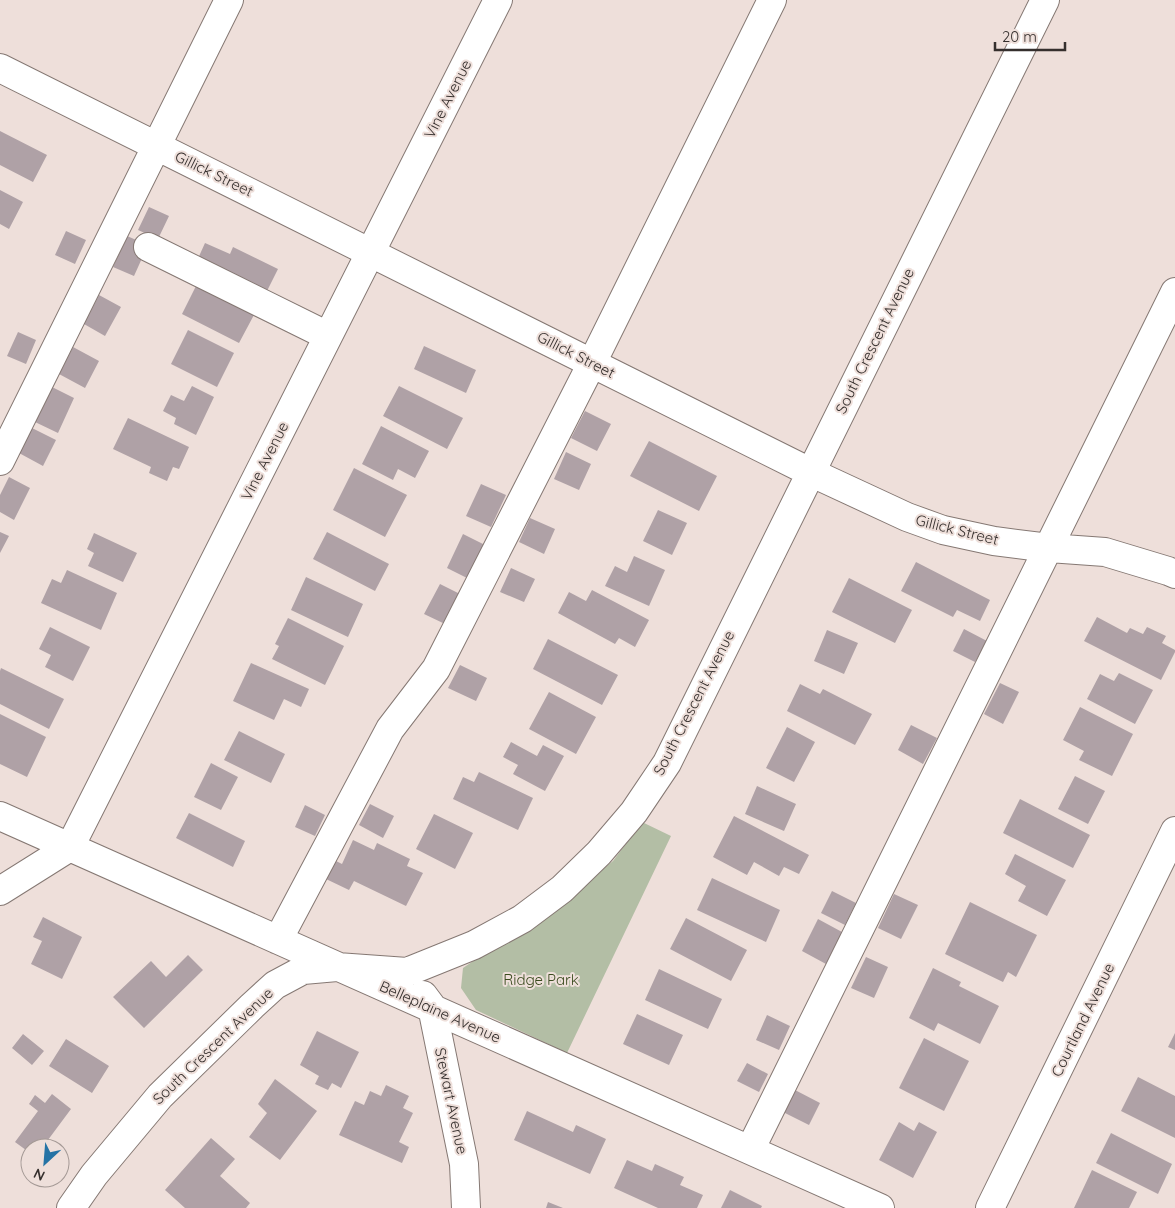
<svg xmlns="http://www.w3.org/2000/svg" width="1175" height="1208" viewBox="0 0 1175 1208" font-family="Quicksand,sans-serif">
  <style>
    .green { fill: #b3bea5 }
    .building { fill: #afa1a6 }
    .lines { fill: none; stroke-linecap: round; stroke-linejoin: round }
    .minor-casing { stroke: #857873; stroke-width: 30 }
    .minor { stroke: #fff; stroke-width: 28 }
    .labels { text-anchor: middle; stroke-width: 4; stroke-linejoin: round; paint-order: stroke }
    .street-label { font-size: 15px; fill: #352f2d; stroke: #eedfda }
    .park-label { font-size: 15px; fill: #3a4b1e; stroke: #eedfda }
  </style>
  <rect width="100%" height="100%" fill="#eedfda"/>
  <path class="green" d="M642,822L671,836L567,1053L476,1010L461,988L463,968L553,907L613,861Z"/>
  <path class="building" d="M0,131L47,155L33,182L0,165Z
    M0,190L23,202L9,229L0,224Z
    M149,207L169,216L158,239L138,230Z
    M66,231L86,240L75,264L55,255Z
    M127,236L148,245L134,276L113,267Z
    M205,243L230,254L233,247L278,269L265,295L196,263Z
    M197,284L255,313L239,343L182,314Z
    M99,295L121,307L105,336L84,324Z
    M188,330L234,353L217,387L171,364Z
    M18,332L36,340L26,364L7,356Z
    M424,346L476,370L466,393L414,369Z
    M73,347L99,361L85,388L59,374Z
    M192,386L214,397L196,435L174,424L176,418L163,411L171,395L184,401Z
    M399,386L463,418L447,449L383,416Z
    M52,387L74,398L58,433L35,422Z
    M585,411L611,424L597,451L571,438Z
    M128,418L189,447L179,469L173,467L167,481L149,473L151,467L113,449Z
    M381,426L429,451L415,478L398,469L393,480L362,464Z
    M32,428L56,440L43,466L19,453Z
    M649,441L717,476L699,511L630,476Z
    M566,452L591,464L579,490L554,479Z
    M354,468L407,495L385,537L333,510Z
    M9,477L30,488L14,520L0,512V495Z
    M481,484L506,495L491,527L466,516Z
    M658,510L687,523L672,555L643,541Z
    M530,518L555,529L544,554L519,542Z
    M0,532L9,536L0,553Z
    M327,532L389,564L375,591L313,559Z
    M94,533L137,553L123,582L88,566L94,553L87,549Z
    M463,534L487,546L471,580L447,568Z
    M634,556L665,570L649,606L605,586L615,566L627,572Z
    M916,562L990,600L980,621L957,610L953,617L901,591Z
    M511,568L535,579L524,602L500,592Z
    M67,570L117,593L101,630L41,603L52,579L61,583Z
    M306,577L363,604L348,637L291,610Z
    M849,578L912,610L895,643L832,612Z
    M440,584L460,594L445,624L424,614Z
    M592,590L649,620L635,647L619,638L615,644L558,613L569,592L586,601Z
    M1097,617L1127,633L1130,628L1143,634L1147,627L1166,636L1162,643L1175,650V652L1161,680L1084,641Z
    M288,618L344,646L325,685L272,659L279,646L275,644Z
    M50,627L90,647L73,681L45,667L51,655L39,649Z
    M964,629L987,641L975,662L953,651Z
    M827,630L858,643L844,674L814,661Z
    M548,639L618,675L602,705L533,669Z
    M251,663L309,689L301,707L284,699L274,720L233,701Z
    M460,665L487,678L476,701L448,688Z
    M1,668L64,699L49,729L0,704V671Z
    M1119,673L1153,690L1135,724L1087,699L1100,674L1114,681Z
    M1000,683L1019,692L1003,724L984,714Z
    M800,684L820,694L823,689L872,714L855,745L787,711Z
    M549,692L596,717L576,754L529,729Z
    M1080,707L1133,734L1112,776L1079,760L1084,751L1063,740Z
    M0,714L46,737L27,777L0,764Z
    M911,725L937,738L923,764L898,750Z
    M787,727L815,742L794,782L766,768Z
    M239,731L285,754L271,783L224,760Z
    M511,742L537,756L543,745L564,756L545,791L513,774L518,765L503,757Z
    M211,763L238,777L221,810L194,797Z
    M479,772L533,798L518,830L453,799L463,777L474,782Z
    M1075,776L1105,791L1088,824L1058,809Z
    M757,786L796,804L784,831L745,814Z
    M1020,799L1090,835L1073,868L1003,833Z
    M370,804L394,816L383,838L359,825Z
    M305,805L325,815L315,836L295,827Z
    M189,813L245,841L233,867L176,838Z
    M434,814L473,833L455,869L416,849Z
    M734,816L809,855L799,874L784,867L779,876L754,862L747,875L713,857Z
    M353,840L374,850L377,843L410,859L407,866L423,873L406,906L354,881L349,890L326,879L334,860L342,864Z
    M1015,854L1066,880L1047,916L1018,901L1026,886L1005,874Z
    M712,878L780,910L766,942L697,910Z
    M832,891L856,903L845,925L821,913Z
    M894,894L918,905L901,939L878,928Z
    M970,902L1037,935L1016,977L1008,972L1003,982L945,954Z
    M43,917L82,937L62,979L31,964L42,941L33,937Z
    M686,918L747,950L731,981L670,949Z
    M818,919L842,932L826,964L802,951Z
    M188,955L203,970L144,1028L113,997L151,961L166,977Z
    M866,957L888,967L874,998L851,988Z
    M933,968L961,982L959,986L999,1006L980,1044L938,1023L934,1031L909,1018Z
    M659,969L722,999L708,1029L645,1000Z
    M637,1014L683,1035L669,1065L623,1044Z
    M767,1015L790,1026L779,1050L756,1040Z
    M317,1031L359,1052L341,1088L332,1083L328,1090L315,1084L319,1076L300,1065Z
    M1175,1033V1050L1168,1047Z
    M23,1034L44,1051L32,1065L12,1048Z
    M924,1038L969,1061L944,1111L899,1088Z
    M66,1039L109,1066L92,1093L49,1066Z
    M747,1063L768,1074L759,1092L737,1081Z
    M1138,1077L1175,1096V1138L1121,1111Z
    M275,1079L317,1111L280,1160L249,1137L267,1113L258,1104Z
    M386,1085L409,1096L403,1108L413,1113L399,1142L409,1147L402,1163L339,1135L355,1101L364,1105L370,1091L381,1096Z
    M795,1090L820,1103L809,1125L783,1112Z
    M52,1094L71,1109L42,1148H30V1153L15,1142L38,1111L29,1104L35,1095L45,1103Z
    M527,1111L573,1132L576,1125L606,1139L590,1174L514,1140Z
    M899,1122L914,1131L919,1122L937,1132L913,1178L879,1160Z
    M1111,1133L1172,1164L1158,1194L1096,1163Z
    M211,1138L235,1159L220,1176L250,1203L246,1208H185L165,1190Z
    M627,1160L652,1171L655,1164L684,1177L680,1185L703,1195L697,1208H658L614,1188Z
    M1092,1170L1137,1192L1129,1208H1074Z
    M730,1190L762,1206L761,1208H721Z
    M548,1202L563,1208H546Z"/>
  <g class="lines">
    <defs>
      <path id="minor" d="M0,68L810,472L907,517L943,530L994,541L1049,548L1105,552L1168,571L1175,574
        M148,247L328,336
        M0,461L229,0
        M0,816L880,1208
        M0,891L70,847L498,0
        M278,940L390,729L436,669L592,363L772,0
        M423,995L432,1007L464,1164L466,1208
        M750,1150L1175,292
        M71,1208L94,1175L160,1096L252,1006L275,985L303,970L337,967L407,972L474,945L522,919L562,889L599,853L634,812L667,763L1045,0
        M990,1208L1175,831"/>
    </defs>
    <use href="#minor" class="minor-casing"/>
    <use href="#minor" class="minor"/>
  </g>
  <g class="labels">
    <g class="street-label">
      <text transform="translate(448 99) rotate(-63)" y="5">Vine Avenue</text>
      <text transform="translate(214 174) rotate(26)" y="5">Gillick Street</text>
      <text transform="translate(875 341) rotate(-64)" y="5">South Crescent Avenue</text>
      <text transform="translate(576 355) rotate(27)" y="5">Gillick Street</text>
      <text transform="translate(265 461) rotate(-63)" y="5">Vine Avenue</text>
      <text transform="translate(957 530) rotate(14)" y="5">Gillick Street</text>
      <text transform="translate(694 703) rotate(-63)" y="5">South Crescent Avenue</text>
      <text transform="translate(440 1012) rotate(24)" y="5">Belleplaine Avenue</text>
      <text transform="translate(1083 1020) rotate(-64)" y="5">Courtland Avenue</text>
      <text transform="translate(213 1046) rotate(-44)" y="5">South Crescent Avenue</text>
      <text transform="translate(451 1101) rotate(78)" y="5">Stewart Avenue</text>
    </g>
    <g class="park-label">
      <text x="541" y="985">Ridge Park</text>
    </g>
  </g>
  <g transform="translate(45 1163) rotate(206)"><circle r="24" fill="#eedfda" stroke="#a49995"/>
  <path d="M0-4L9 19L0 12L-9 19Z" fill="#2573a5"/>
  <text y="-8" font-size="14" font-weight="bold" text-anchor="middle" fill="#352f2d">N</text>
  </g>
  <path d="M995 42v8h70v-8" fill="none" stroke="#352f2d" stroke-width="2.5"/>
  <text x="1002" y="42" font-size="15" fill="#352f2d" stroke="#eedfda" stroke-width="4" paint-order="stroke">20 m</text>
</svg>
